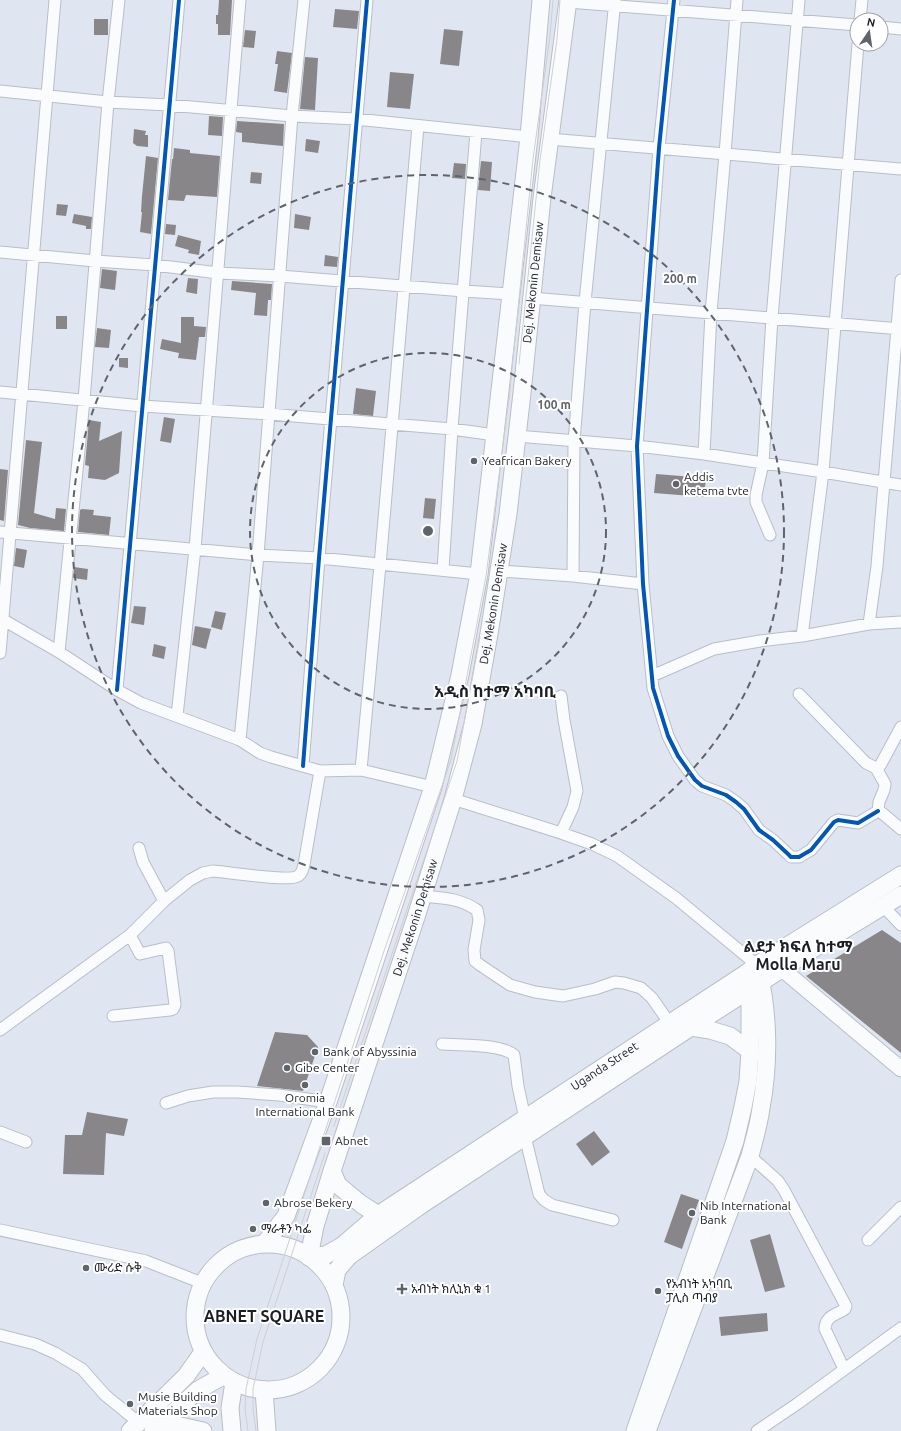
<svg xmlns="http://www.w3.org/2000/svg" width="901" height="1431" viewBox="0 0 901 1431" font-family="Ubuntu,'Noto Sans Ethiopic',sans-serif">
  <style>
    .building { fill: #89868a }
    .lines { fill: none; stroke-linecap: round; stroke-linejoin: round }
    .street-casing { stroke: #b9bdc6; stroke-width: 13 }
    .secondary-casing { stroke: #b9bdc6; stroke-width: 17 }
    .primary-casing { stroke: #b9bdc6; stroke-width: 19 }
    .street { stroke: #fafbfd; stroke-width: 11 }
    .secondary { stroke: #fafbfd; stroke-width: 15 }
    .primary { stroke: #fafbfd; stroke-width: 17 }
    .tram { stroke: #cdcfd2; stroke-width: 1 }
    .cycleway-casing { stroke: #fff; stroke-width: 6 }
    .cycleway { stroke: #0057b8; stroke-width: 4 }
    .ring { fill: none; stroke: #5f646c; stroke-width: 2; stroke-dasharray: 7 5 }
    .poi-dot { fill: #5f646c; stroke: #fff; stroke-width: 1.5 }
    .labels { text-anchor: middle; stroke-width: 4; stroke-linejoin: round; paint-order: stroke }
    .street-label { font-size: 12px; fill: #1a1e25; stroke: #fff }
    .poi-label { font-size: 12px; fill: #1a1e25; stroke: #fff; text-anchor: start }
    .district-label { font-size: 16px; font-weight: bold; fill: #1a1e25; stroke: #fff }
    .centre { fill: #5f646c; stroke: #fff; stroke-width: 2 }
    .ring-label { font-size: 12px; text-anchor: middle; font-weight: bold; fill: #5f646c; stroke: #fff; stroke-width: 4; stroke-linejoin: round; paint-order: stroke }
  </style>
  <rect width="100%" height="100%" fill="#e0e6f1"/>
  <path class="building" d="M219,0H232L230,35H218V24H216V15H218Z
    M335,9L359,11L357,29L333,27Z
    M94,19H108V35H94Z
    M444,29L463,31L459,66L440,64Z
    M245,30L256,31L254,48L243,47Z
    M277,51L292,53L287,93L274,91L278,64H275Z
    M305,57L318,58L315,110L300,109Z
    M390,72L414,74L410,109L387,107Z
    M209,116L223,117L222,136L208,135Z
    M237,121L284,124L283,146L242,142V133L236,132Z
    M134,129L146,131L145,135H148V147L137,146L133,143Z
    M306,139L320,141L318,153L305,151Z
    M174,148L190,150V153L220,156L217,197L186,195L184,201L168,200L172,159H173Z
    M146,156L158,158L151,234L140,232L142,212H141L142,196Z
    M481,161L492,162L490,191L478,190Z
    M454,163L466,164L465,179L452,178Z
    M251,172L262,173L261,184L250,183Z
    M57,204L68,205L66,216L56,215Z
    M74,214L92,217L91,229H86V226L72,223Z
    M295,214L311,217L309,230L294,228Z
    M166,224L176,225L175,235L165,234Z
    M178,235L201,241L199,255L188,253L189,250L175,246Z
    M325,255L338,257L337,267L324,266Z
    M102,269L117,271L115,290L100,288Z
    M188,278L198,279L197,294L186,292Z
    M232,281L272,284L271,300H268L267,316L254,315L256,293L231,290Z
    M56,316H67V329H56Z
    M181,317H194V326L206,327L205,337H199L196,360L178,358L179,353L160,349L162,339L181,343Z
    M97,328L111,330L109,348L95,347Z
    M119,358H128V368L119,367Z
    M356,388L376,391L373,416L353,414Z
    M164,417L175,419L171,443L160,441Z
    M89,420L101,422L99,441L122,431L119,473L105,480L88,478L89,466L85,465Z
    M26,440L42,442L34,513L55,519L56,508L66,509L64,531L30,528L18,525Z
    M0,469L8,470L4,521L0,520Z
    M656,474L706,478L704,497L654,493Z
    M425,498L436,499L434,519L423,518Z
    M82,509L94,510L93,515L111,517L109,535L78,532L80,510Z
    M16,548L27,550L24,568L14,566Z
    M74,567L88,569L87,580L73,578Z
    M134,606L146,607L144,625L131,623Z
    M215,611L226,613L222,630L211,627Z
    M195,626L211,629L206,649L192,645Z
    M154,644L166,647L164,659L152,656Z
    M882,930L901,943V1053L806,976Z
    M275,1032L307,1035L318,1047L303,1091L257,1086Z
    M87,1112L128,1119L124,1136L106,1133L104,1175L63,1174L65,1135H82Z
    M594,1131L610,1152L592,1166L576,1144Z
    M681,1194L699,1200L682,1249L664,1242Z
    M770,1234L785,1287L765,1292L750,1240Z
    M767,1313L768,1331L721,1336L719,1317Z"/>
  <g class="lines">
    <defs>
      <path id="street" d="M674,0L659,148L637,446L643,584L653,688L668,736L678,756L695,780L702,786L726,795L736,802L744,809L759,830L773,840L788,854L791,857H799L811,850L834,822L838,820L858,823L878,811
        M568,2L857,25
        M860,20L862,0
        M881,27L901,29
        M0,91L108,102L169,105L292,116L356,119L529,137
        M549,139L901,169
        M0,252L95,261L155,265L218,273L280,276L464,291L510,294
        M531,298L901,329
        M0,392L142,406L269,414L452,429L495,435
        M517,436L637,446L704,454L823,472L901,485
        M704,454L711,313L725,154L737,0
        M0,532L258,555L319,558L479,574
        M770,535L756,502V495L763,463L772,318L799,0
        M443,570L452,429L476,132
        M500,571L573,576L643,584
        M573,576L574,442L585,302L615,0
        M0,618L59,652L117,690L141,703L240,740L260,753L271,757L320,771L361,770L433,787
        M869,624L877,566L901,280
        M802,636L823,472L858,44
        M59,652L84,400L108,102L119,0
        M0,653L55,0
        M652,676L714,649L760,641L802,636L869,624L901,622
        M117,690L179,0
        M799,694L866,763L876,768L885,784L884,790L879,802L878,811
        M561,696L564,720L577,791L573,807L561,833
        M177,716L195,549L240,0
        M240,740L258,555L292,116L304,0
        M303,766L319,558L367,0
        M876,768L879,767L881,764L901,727
        M361,770L380,565L418,126
        M453,799L561,833L592,844L617,856L676,898L757,965
        M878,811L882,813L901,829
        M139,848L143,862L164,901
        M423,896C443,898 459,898 477,910L479,920L474,950L475,961L480,965L510,985L535,992L563,996L595,989L615,982L624,983L641,988L652,998L670,1024
        M883,906L901,925
        M113,1016L170,1010L173,1009L175,1005L168,951L166,948L140,954L130,935
        M0,1030L130,935L164,901L190,880L203,873L213,871C226,872 290,882 298,876C303,873 304,865 305,859L320,771
        M442,1044C460,1045 501,1044 514,1055L518,1086L525,1119
        M166,1103L188,1096L213,1092H237L279,1095L328,1102
        M0,1132L26,1142
        M525,1136L539,1194L544,1200L552,1205L613,1220
        M750,1156L778,1181L784,1190L846,1306L845,1309C836,1315 825,1316 825,1329L844,1369
        M0,1230L146,1261L202,1283
        M868,1240L901,1207
        M0,1335L35,1344L55,1353L82,1369L105,1395L138,1422
        M757,1431L797,1404L901,1328"/>
      <path id="secondary" d="M782,969L901,1069"/>
      <g id="primary">
        <path d="M691,1027L710,1030L730,1036L750,1051"/>
        <path d="M332,1171L338,1185L361,1204L378,1215"/>
        <path d="M265,1243L286,1216L328,1102L433,787L460,675L479,574L529,137L541,0"/>
        <circle cx="268" cy="1317" r="73"/>
        <path id="s1" d="M309,1257L315,1226L332,1171L416,917L453,799L473,724L489,634L508,514L522,393L542,198L568,0"/>
        <path id="s2" d="M309,1257L326,1255L342,1246L378,1215L745,974L757,965L901,875"/>
        <path d="M334,1285L337,1270L349,1256L421,1205L691,1027L819,945L901,895"/>
        <path d="M264,1390L267,1431"/>
        <path d="M155,1429L176,1425L203,1431"/>
        <path d="M130,1431L186,1376L203,1352"/>
        <path d="M153,1431L198,1390L223,1376"/>
        <path d="M232,1431L230,1408L234,1382"/>
        <path d="M635,1431L735,1141L743,1107L748,1081L750,1051V990L747,982"/>
        <path d="M647,1431L750,1156C754,1140 759,1124 761,1108C769,1065 769,1017 759,974"/>
      </g>
    </defs>
    <use href="#street" class="street-casing"/>
    <use href="#secondary" class="secondary-casing"/>
    <use href="#primary" class="primary-casing"/>
    <use href="#street" class="street"/>
    <use href="#secondary" class="secondary"/>
    <use href="#primary" class="primary"/>
    <path class="tram" d="M519,364L540,160L557,39L560,0
      M334,1126L457,761L480,637
      M248,1431L245,1409L246,1389L257,1339L384,951L451,760L486,576L509,399L533,159L550,36L553,0
      M256,1431L253,1409V1389L263,1342L325,1153"/>
    <defs>
      <path id="cycleway" d="M674,0L659,148L637,446L643,584L653,688L668,736L678,756L695,780L702,786L726,795L736,802L744,809L759,830L773,840L788,854L791,857H799L811,850L834,822L838,820L858,823L878,811
        M117,690L179,0
        M303,766L319,558L367,0"/>
    </defs>
    <use href="#cycleway" class="cycleway-casing"/>
    <use href="#cycleway" class="cycleway"/>
  </g>
  <g class="ring">
    <circle cx="428" cy="531" r="178"/>
    <circle cx="428" cy="531" r="356"/>
  </g>
  <g class="poi-dot">
    <circle cx="474" cy="461" r="4"/>
    <circle cx="676" cy="484" r="4"/>
    <circle cx="315" cy="1052" r="4"/>
    <circle cx="287" cy="1068" r="4"/>
    <circle cx="305" cy="1085" r="4"/>
    <rect x="321" y="1136" width="10" height="10" rx="2"/>
    <circle cx="266" cy="1203" r="4"/>
    <circle cx="692" cy="1213" r="4"/>
    <circle cx="253" cy="1229" r="4"/>
    <circle cx="86" cy="1268" r="4"/>
    <path d="M400 1283h4v4h4v4h-4v4h-4v-4h-4v-4h4z"/>
    <circle cx="658" cy="1291" r="4"/>
    <circle cx="130" cy="1404" r="4"/>
  </g>
  <g class="labels">
    <g class="street-label">
      <text dy="4" stroke="none"><textPath href="#s1" startOffset="1004">Dej. Mekonin Demisaw</textPath></text>
      <text dy="4" stroke="none"><textPath href="#s1" startOffset="680">Dej. Mekonin Demisaw</textPath></text>
      <text dy="4" stroke="none"><textPath href="#s1" startOffset="356">Dej. Mekonin Demisaw</textPath></text>
      <text dy="4" stroke="none"><textPath href="#s2" startOffset="354">Uganda Street</textPath></text>
    </g>
    <g class="poi-label">
      <text x="482" y="465">Yeafrican Bakery</text>
      <text x="684" y="481">Addis<tspan x="684" dy="14">ketema tvte</tspan></text>
      <text x="323" y="1056">Bank of Abyssinia</text>
      <text x="295" y="1072">Gibe Center</text>
      <text x="305" y="1102" text-anchor="middle">Oromia<tspan x="305" dy="14">International Bank</tspan></text>
      <text x="335" y="1145">Abnet</text>
      <text x="274" y="1207">Abrose Bekery</text>
      <text x="700" y="1210">Nib International<tspan x="700" dy="14">Bank</tspan></text>
      <text x="261" y="1233">ማራቶን ካፌ</text>
      <text x="94" y="1272">ሙሪድ ሱቅ</text>
      <text x="666" y="1288">የአብነት አካባቢ<tspan x="666" dy="14">ፓሊስ ጣብያ</tspan></text>
      <text x="411" y="1293">አብነት ክሊኒክ ቁ 1</text>
      <text x="138" y="1401">Musie Building<tspan x="138" dy="14">Materials Shop</tspan></text>
    </g>
    <g class="district-label">
      <text x="495" y="697">አዲስ ከተማ አካባቢ</text>
      <text x="798" y="952">ልደታ ክፍለ ከተማ<tspan x="798" dy="18">Molla Maru</tspan></text>
      <text x="264" y="1322">ABNET SQUARE</text>
    </g>
  </g>
  <circle cx="428" cy="531" r="6" class="centre"/>
  <g class="ring-label">
    <text x="680" y="283">200 m</text>
    <text x="554" y="409">100 m</text>
  </g>
  <g transform="translate(869 32) rotate(13)"><circle r="19" fill="#ffffff" stroke="#a3a5a8"/>
  <path d="M0-3L7 15L0 10L-7 15Z" fill="#5f646c"/>
  <text y="-6" font-size="11" font-weight="bold" text-anchor="middle" fill="#1a1e25">N</text>
  </g>
</svg>
